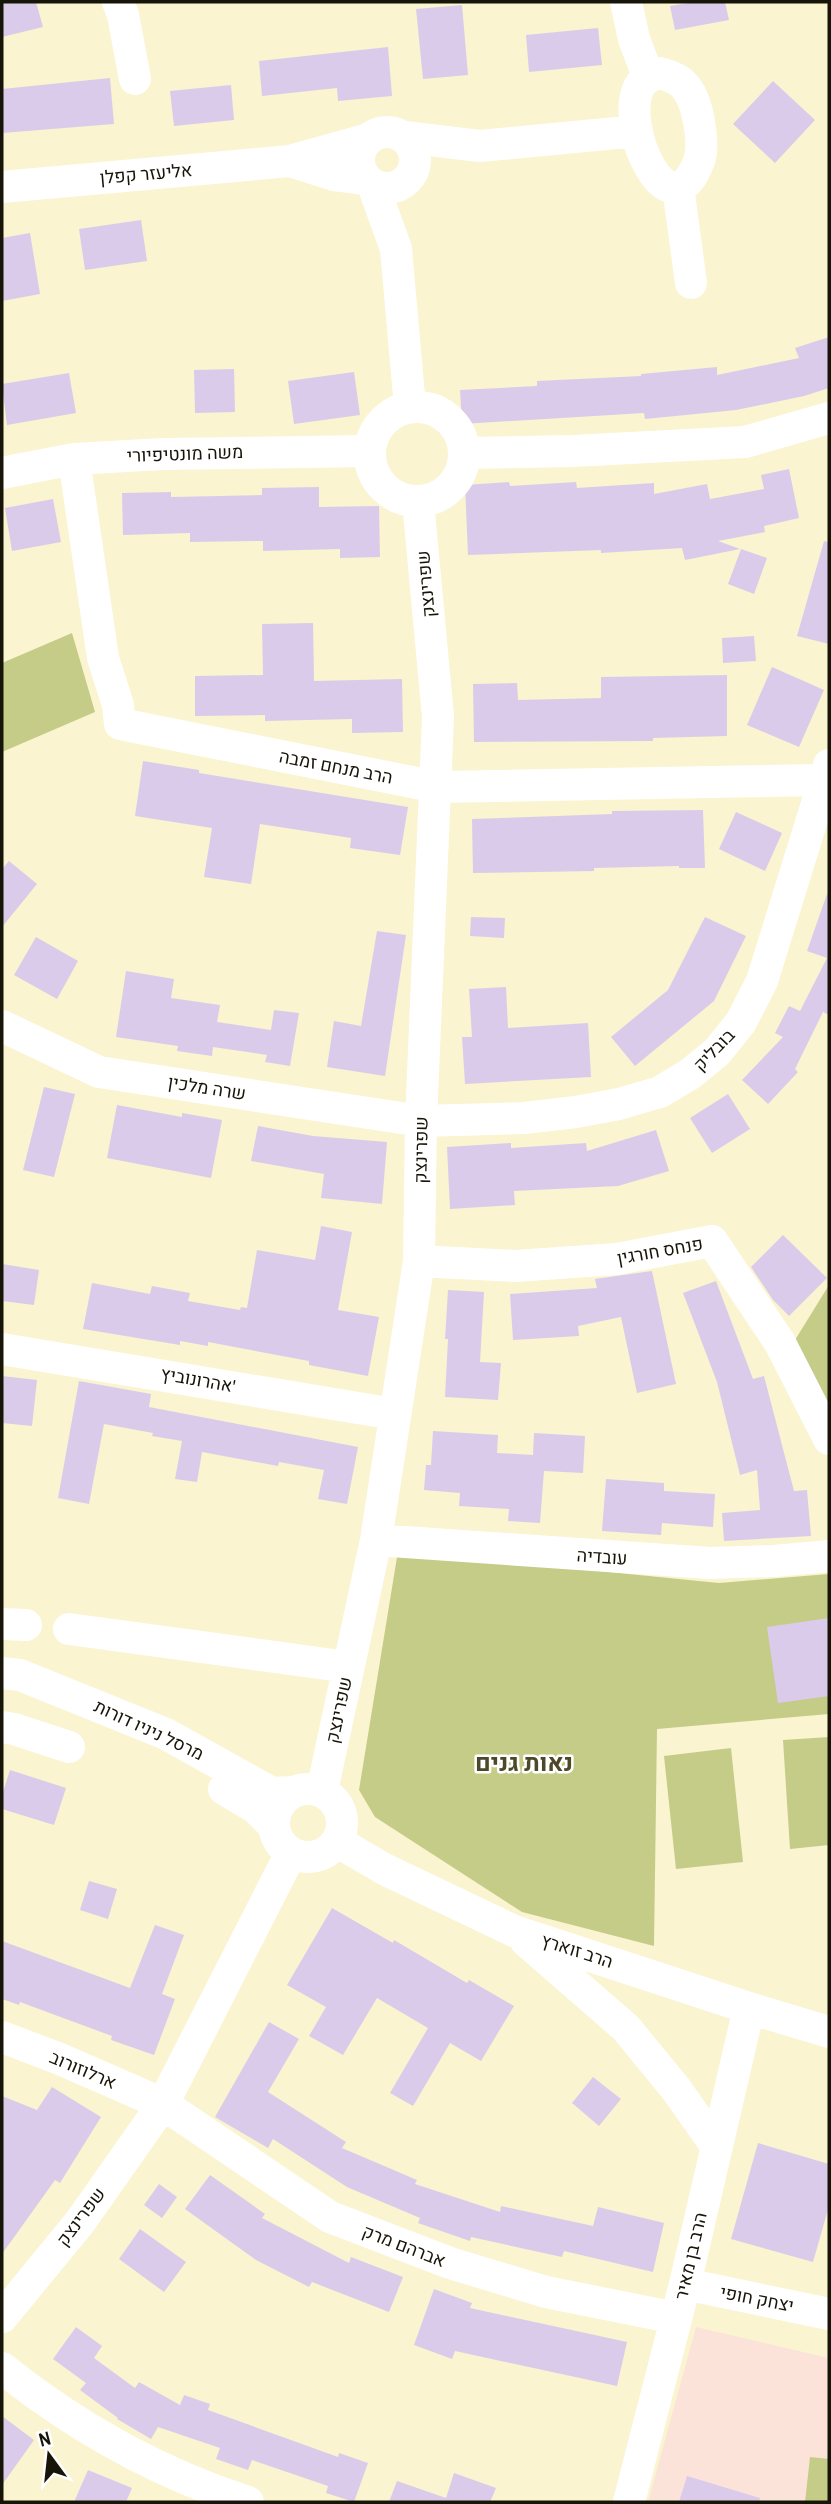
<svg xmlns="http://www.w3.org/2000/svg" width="831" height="2504" viewBox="0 0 831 2504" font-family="'Archivo Narrow',Heebo,sans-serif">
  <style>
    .education { fill: #fce3da }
    .green { fill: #c5cc88 }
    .building { fill: #dbcbeb }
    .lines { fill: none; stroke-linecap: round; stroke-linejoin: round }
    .minor { stroke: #fff; stroke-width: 32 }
    .labels { text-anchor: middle; stroke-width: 5; stroke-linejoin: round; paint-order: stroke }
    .street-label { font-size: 18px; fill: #171408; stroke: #fff }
    .district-label { font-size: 24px; font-weight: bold; fill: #4e482a; stroke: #fff }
  </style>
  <rect width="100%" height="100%" fill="#faf4d0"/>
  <path class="education" d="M696,2327L829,2358V2502H648Z"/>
  <path class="green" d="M72,633L95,712L2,752V663Z
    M829,1285V1408L795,1340Z
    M398,1551L719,1583L829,1574V1714L657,1729L654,1946L522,1912L375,1817L359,1790Z
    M829,1737V1845L790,1849L783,1740Z
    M731,1748L743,1862L676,1869L664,1756Z
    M810,2457L829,2459V2502H805Z"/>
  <path class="building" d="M2,2H36L43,27L2,37Z
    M695,2H725L729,20L675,30L670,6Z
    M462,5L468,75L423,79L416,9Z
    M598,28L602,65L529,72L526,35Z
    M388,47L392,96L338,101L337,88L262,96L259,61Z
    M110,78L114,124L2,133V89Z
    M773,81L815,120L775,163L733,124Z
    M231,85L234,120L174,126L170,91Z
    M141,220L147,261L85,270L79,229Z
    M30,233L40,294L2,301V238Z
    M829,337V388L804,396L736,410L645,419L644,413L462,424L460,390L537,386V381L641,376V374L717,367V375L799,358L795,348Z
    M234,369L235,412L195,413L194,370Z
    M354,372L360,415L294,424L288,381Z
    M69,373L76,413L7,425L2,384Z
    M789,469L799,518L764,526L765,532L718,541L740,549L685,560L682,548L601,553V550L468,555L465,485L509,482L510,486L576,482L577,488L654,483V494L707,484L710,499L764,489L761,475Z
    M319,487V507L379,506L380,557L340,558V549L263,551V541L190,542V533L123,535L122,493L171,492V497L262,495V488Z
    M53,499L61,542L12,551L5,508Z
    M824,541L829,542V644L797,636Z
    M741,549L767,558L754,594L728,584Z
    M313,623L314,681L402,679L403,732L352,733V719L265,721V715L195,716V676L263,675L262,624Z
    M754,636L756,661L723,663L722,638Z
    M772,667L824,690L799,747L747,725Z
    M727,675V736L653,738V741L474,742L473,684L517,683L518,700L601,698V677Z
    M143,761L199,770V773L408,807L400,855L350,848L351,838L260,824L251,884L204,877L212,828L135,816Z
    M703,810L705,868H679V866L594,868V871L473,873L472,819L612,814V811Z
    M736,812L782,833L765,871L719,849Z
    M9,861L37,884L2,927V869Z
    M827,894L829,895V1015L823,1012L795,1069L798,1072L768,1104L742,1080L783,1037L775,1033L789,1006L800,1011L827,958L807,951Z
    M471,917L505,918L504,938L470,936Z
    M705,917L746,936L714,1001L635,1066L611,1037L668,990Z
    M377,931L406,935L385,1076L327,1067L334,1021L361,1026Z
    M36,937L78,961L57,999L14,975Z
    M126,971L174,979L171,998L220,1005L217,1022L271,1030L274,1010L299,1013L290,1066L265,1062L267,1055L213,1047L212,1056L177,1051L178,1046L116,1037Z
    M506,987L508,1028L588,1023L591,1077L465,1084L462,1037H472L469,989Z
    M44,1087L75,1094L54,1177L23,1170Z
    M728,1094L750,1129L712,1153L690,1118Z
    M117,1105L182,1117V1113L222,1120L211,1178L107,1158Z
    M258,1126L313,1136L387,1142L382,1204L321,1198L324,1174L251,1161Z
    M656,1130L669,1171L618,1186L514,1191L515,1205L450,1209L447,1147L511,1143V1148L586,1143L587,1151Z
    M321,1226L352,1232L338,1310L379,1317L368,1376L309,1365V1361L208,1342V1346L180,1341V1345L83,1329L92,1283L150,1294L152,1286L190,1293L188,1301L240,1310L241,1307L247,1308L257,1250L315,1260Z
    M783,1235L827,1278L789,1316L773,1300L751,1267Z
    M2,1264L39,1270L34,1305L2,1301Z
    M652,1271L676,1384L637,1393L621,1317L578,1326L579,1336L513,1340L510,1294L597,1288L595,1279Z
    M716,1281L753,1379L764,1376L794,1491L807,1490L811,1536L724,1541L722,1513L760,1510L757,1470L740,1475L717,1382L683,1293Z
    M448,1290L484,1292L480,1362L501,1363L498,1400L445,1397L448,1339H445Z
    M2,1376L37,1380L32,1426L2,1423Z
    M79,1381L151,1394L149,1407L358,1447L347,1504L318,1499L324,1470L279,1462L278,1466L202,1452L197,1482L175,1479L182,1441L152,1436L153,1433L104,1424L89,1504L58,1498Z
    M433,1431L498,1435L497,1453L533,1455L534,1433L585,1436L583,1473L544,1471L540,1523L508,1521L509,1509L459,1506L460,1493L424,1490L426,1465H431Z
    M606,1479L664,1483V1491L715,1494L713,1527L662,1523L661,1535L602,1531Z
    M829,1618V1696L778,1703L767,1627Z
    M10,1770L66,1788L54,1825L2,1809V1795Z
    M89,1881L117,1889L108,1919L80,1910Z
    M332,1908L393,1943L394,1940L467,1983L469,1980L514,2006L481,2061L450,2043L413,2106L390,2093L428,2028L377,1998L343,2055L309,2036L326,2007L287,1985Z
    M155,1925L184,1935L162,1994L175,1999L154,2055L111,2040L112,2036L20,2002L19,2005L2,1999V1941L130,1988Z
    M269,2022L299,2039L268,2092L346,2142L342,2148L417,2180L415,2184L500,2212L501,2206L593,2226L598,2207L664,2223L653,2272L564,2251L562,2257L471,2237L470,2241L418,2223L420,2218L347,2187L273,2139L268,2148L215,2117Z
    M593,2077L621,2099L599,2126L572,2103Z
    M52,2087L101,2117L60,2183L55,2180L2,2254V2096L37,2110Z
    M758,2143L829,2164V2206L813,2262L731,2239Z
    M210,2175L265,2214L262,2218L349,2263L351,2257L403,2277L389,2312L312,2282L309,2287L256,2260L185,2209Z
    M159,2184L177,2197L162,2218L144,2205Z
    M140,2229L186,2262L164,2292L119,2259Z
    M434,2289L472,2303L470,2308L627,2342L617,2386L455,2351L452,2359L414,2345Z
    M76,2327L102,2346L94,2358L135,2388L139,2382L180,2405L184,2395L210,2404L208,2410L338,2457L339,2453L368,2463L354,2502L326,2493L328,2486L252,2460L248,2470L216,2459L220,2448L158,2427L151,2439L117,2419L118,2418L80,2390L86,2383L53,2359Z
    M2,2416L34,2440L2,2485Z
    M88,2470L132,2488L126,2502H74Z
    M454,2473L496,2488L490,2502H389L397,2481L446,2498Z
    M687,2476L760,2498L759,2502H679Z"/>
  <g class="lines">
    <path class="minor" d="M118,2L123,15L135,79
      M626,2L634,39L648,76
      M660,73C670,76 681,79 687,89C698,103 705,144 699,161C670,238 619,128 639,87C644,78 651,75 660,73Z
      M359 160a28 28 0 1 1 56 0a28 28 0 1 1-56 0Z
      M404,137L480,146L637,131
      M290,161L334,175L366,179
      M373,185L396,249L410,407
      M2,187L290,161L369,139
      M678,187L691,283
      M370 454a47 47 0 1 1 94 0a47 47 0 1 1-94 0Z
      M464,453L573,451L745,442L829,418
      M74,459L103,658L118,705L120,724L437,787L823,780
      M2,473L74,459L162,454L369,451
      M2,1026L99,1072L421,1121L524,1118L576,1112L619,1104L660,1092L690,1074L717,1052L741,1022L762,981L829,765
      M419,1261L515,1266L617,1259L712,1241L780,1343L829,1439
      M2,1349L394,1414
      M376,1540L710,1563L774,1561L829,1556
      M2,1624L26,1625
      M69,1629L348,1667
      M2,1673L20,1675L166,1734L272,1793L292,1792
      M2,1727L14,1729L69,1747
      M274 1823a34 34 0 1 1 68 0a34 34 0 1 1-68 0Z
      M224,1789L256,1808L274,1826
      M322,1791L376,1540L419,1261L421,1121L438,717L418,501
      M338,1842L384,1869L514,1931L749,2008L829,2032
      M526,1941L626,2028L676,2089L717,2147
      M2,2037L60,2059L163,2104L330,2217L450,2263L546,2292L676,2318
      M685,2284L829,2314
      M2,2317L80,2222L163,2104L291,1853
      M2,2368C76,2427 158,2473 248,2502
      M629,2502L685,2284L749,2008"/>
  </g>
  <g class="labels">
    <g class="street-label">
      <text transform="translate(146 174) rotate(-5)" y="6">אליעזר קפלן</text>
      <text transform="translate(185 454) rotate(-2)" y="6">משה מונטיפיורי</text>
      <text transform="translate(426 584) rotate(-95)" y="6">שפרינצק</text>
      <text transform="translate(336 767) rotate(11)" y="6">הרב מנחם זמבה</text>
      <text transform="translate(714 1050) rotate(-46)" y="6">בובליק</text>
      <text transform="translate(207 1088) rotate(9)" y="6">שרה מלכין</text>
      <text transform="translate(421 1150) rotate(-89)" y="6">שפרינצק</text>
      <text transform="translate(660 1251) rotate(-10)" y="6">פנחס חורגין</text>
      <text transform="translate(198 1380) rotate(10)" y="6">אהרונוביץ'</text>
      <text transform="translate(602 1557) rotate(4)" y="6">עובדיה</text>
      <text transform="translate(339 1710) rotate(-78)" y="6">שפרינצק</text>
      <text transform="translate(149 1730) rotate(25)" y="6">מרסל ניניו דורות</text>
      <text transform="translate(577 1951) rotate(18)" y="6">הרב זוארץ</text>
      <text transform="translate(83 2070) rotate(23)" y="6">ארלוזורוב</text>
      <text transform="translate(81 2217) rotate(-53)" y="6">שפרינצק</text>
      <text transform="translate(404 2246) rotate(21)" y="6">אברהם מרק</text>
      <text transform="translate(691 2256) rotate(-77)" y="6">הרב בן מאיר</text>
      <text transform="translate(757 2299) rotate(11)" y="6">יצחק חופי</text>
    </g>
    <g class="district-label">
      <text x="524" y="1771">נאות גנים</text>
    </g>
  </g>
  <rect width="831" height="2504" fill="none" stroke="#171408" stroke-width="7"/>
  <g transform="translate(49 2455) rotate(345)" stroke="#ffffff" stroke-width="5" paint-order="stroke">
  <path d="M0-5L12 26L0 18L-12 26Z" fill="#171408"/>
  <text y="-10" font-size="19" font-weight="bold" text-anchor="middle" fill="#171408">N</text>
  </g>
</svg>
